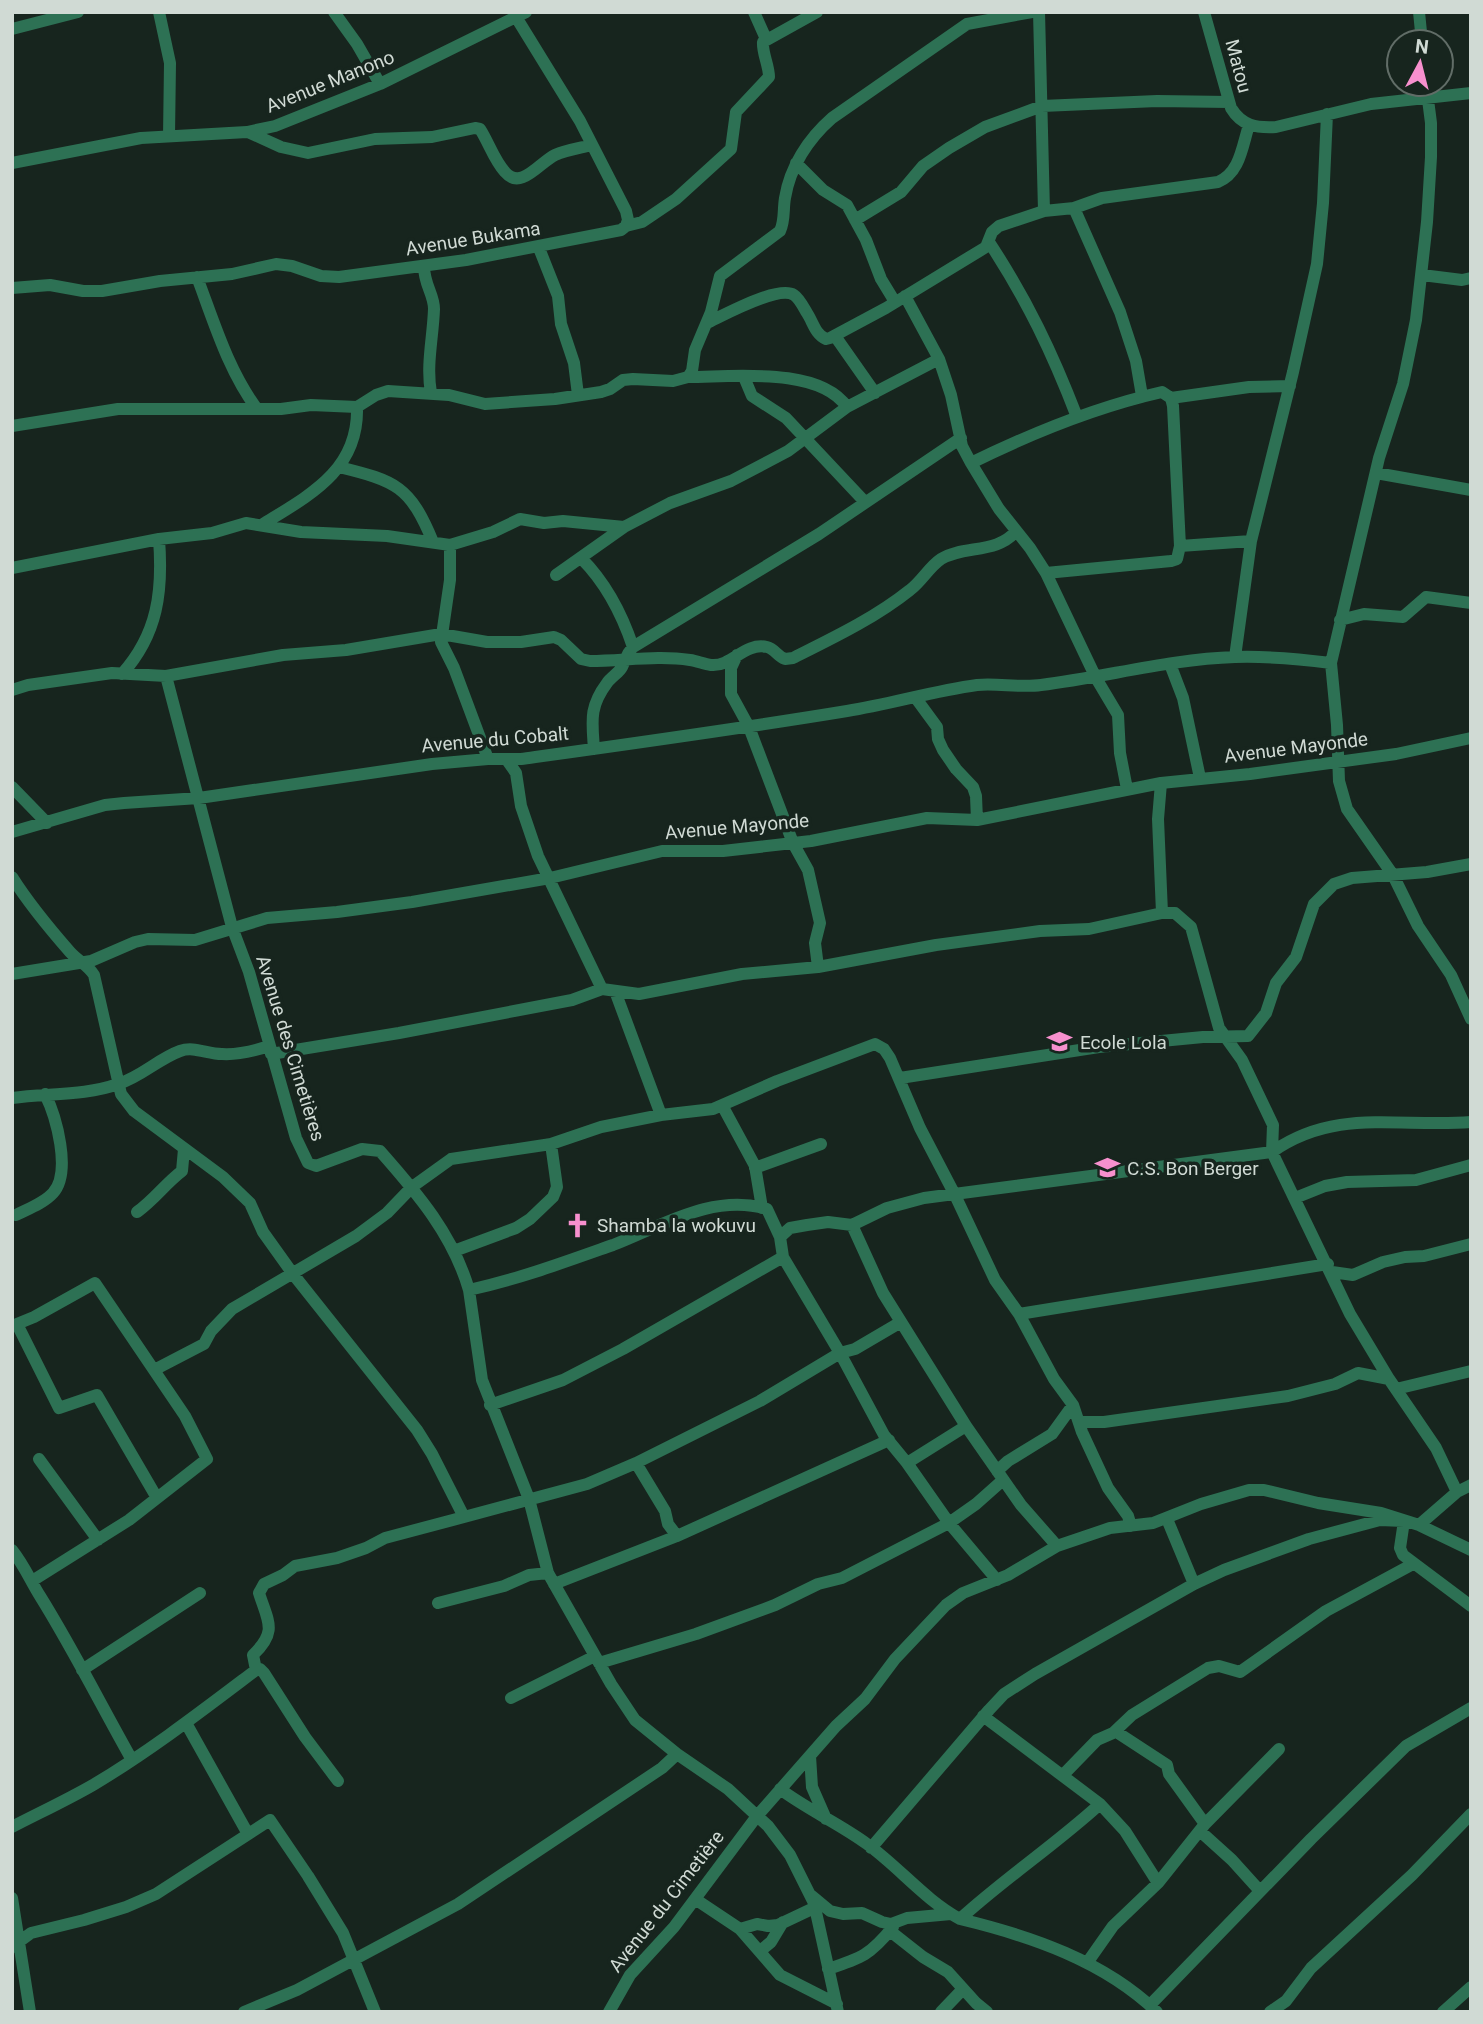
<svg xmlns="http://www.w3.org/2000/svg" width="1483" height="2024" viewBox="0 0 1483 2024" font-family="Roboto,sans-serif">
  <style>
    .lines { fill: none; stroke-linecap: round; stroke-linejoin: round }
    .minor { stroke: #2d7154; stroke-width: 12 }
    .labels { text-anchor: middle; stroke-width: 7; stroke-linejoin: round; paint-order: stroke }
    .street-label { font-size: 19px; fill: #d0dad4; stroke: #17251e }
    .poi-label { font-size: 19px; fill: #d0dad4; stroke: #17251e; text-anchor: start }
  </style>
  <rect width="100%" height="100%" fill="#17251e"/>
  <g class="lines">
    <path class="minor" d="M159,12L170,63L169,136
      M334,12L357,44L380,84
      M754,12L766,39
      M1039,12L1044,211
      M1204,12L1231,108C1242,126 1256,128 1276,127L1371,104L1471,93
      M1419,12L1422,42
      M516,17L580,121L626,211L628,220L626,226
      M12,29L78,12
      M1426,84L1431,123V157L1427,222L1416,320L1403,384L1379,458L1331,663L1337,725L1339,781L1347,809L1393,875L1418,926L1451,975L1471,1019
      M248,132L281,147L308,153L375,139L432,137L475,128L480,129C489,143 494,160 505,172C521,191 540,162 555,155C566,150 580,148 592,145
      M12,163L141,138L247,132L275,126L380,84L526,12
      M796,163L823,190L847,205L866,240L881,279L895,302
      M1074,208L1120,312L1136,361L1142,396
      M855,220L901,192L923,166L949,148L985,127L1042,106L1157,101L1229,102
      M989,242C1027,300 1052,352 1077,417
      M539,248L558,296L561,324L574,363L578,395
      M424,266C424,285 434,294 434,309C433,338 426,365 431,393
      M1422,275L1462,280L1471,278
      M197,277C214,322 228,370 257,409
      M12,288L50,285L83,291H102L160,281L232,274L276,264L292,266L321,276L339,277L466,260L621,230L626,226L642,222L676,199L731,149L736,112L769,77C769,65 762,53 763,42L817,12
      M905,296L939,359L951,395L962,446L971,463L999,509L1030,548L1046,573L1096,678L1118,715L1120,753L1127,789
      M707,323C724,315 778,285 794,295C799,298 804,308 807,313C813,322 815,334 826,339L830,338L886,308L986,247L992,232L999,226L1044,211L1074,208L1102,198L1218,182C1240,173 1242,147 1249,125
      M835,336L875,393
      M688,377C732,377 819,366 847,407
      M744,377L752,396L786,418L865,502
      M1171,398L1249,387L1290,386
      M12,426L118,409H281L311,405L357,407L376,395L388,391L449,395L485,404L555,399L601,392L610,389L623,380L633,379L673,381L688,377L692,371L695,350L711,312L720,276L780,231C785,221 783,209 785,198C790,167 808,139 832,118L967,24L1032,12
      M971,463C1032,433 1096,407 1162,392L1171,398L1173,406L1180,546L1177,559L1171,561L1046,573
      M339,467C396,481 410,486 433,542
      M1376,473L1471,490
      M263,524C310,495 359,470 357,407
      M450,545V580L441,642L454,668L488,759
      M1180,546L1251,541
      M581,558C606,583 622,614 633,647
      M12,568L159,539L212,533L246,523L301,532L387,536L450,545L493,532L520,519L544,523L563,521L624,527
      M556,575L624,527L670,503L731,481L771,460L788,451L847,407L939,359
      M1340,620L1364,614L1403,617L1426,597L1471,603
      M737,655L731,668V694L749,727L793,843L808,870L820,923L815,943L818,967
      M1235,657L1251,541L1293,372L1317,264L1323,203L1327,114
      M1170,664L1183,698L1200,778
      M122,674C158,634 163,591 159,539
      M166,676L232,927L249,972L296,1138L308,1163L316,1166L362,1149L380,1151C418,1194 453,1235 469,1290L482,1380L529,1499L548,1573L611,1684L635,1720L677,1754L728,1789L768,1826L790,1855L814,1903L838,2012
      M12,690L28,685L112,673L166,676L283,655L346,650L441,634L487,642H521L554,637L561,640L581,659L590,661C623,661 658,655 690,660C697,661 704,664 711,665C732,667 744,642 767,647C775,649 777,656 785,659L793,658C833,638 875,618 910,590C922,581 929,567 941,559C963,545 998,554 1016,531
      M915,697L937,727L938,739L943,750L956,769L973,787L976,796L977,820
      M594,749C592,721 589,707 607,683C611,677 619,673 622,667C627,657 625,656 633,647L819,534L961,438
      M507,760L516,773L521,806L538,856L602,989
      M1161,783L1158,819L1162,913
      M12,787L47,823
      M12,832L105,805L124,803L199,798L432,764L488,759H521C629,744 738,729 847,711C891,704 933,691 977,685C998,683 1020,688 1041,685C1106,677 1170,659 1235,657C1267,656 1300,659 1331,663
      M12,877C29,904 49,928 70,952C78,961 88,965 94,975L121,1094L134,1111L223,1177L250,1203L263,1232L293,1274L417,1430L432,1454L464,1517L587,1484L636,1463L760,1401L840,1353L783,1257L780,1237L790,1228L807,1225L828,1222L852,1225L887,1208L924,1198L1272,1152C1336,1107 1400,1128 1471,1122
      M12,974L91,961L135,942L148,939L195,940L267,918L337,912L412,902L550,878L662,851H723L811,841L927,818L977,820L1161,783L1250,774L1396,754L1471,738
      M615,991L661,1115
      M271,1054L399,1033L572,1000L602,989L639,994L742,974L818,967L936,945L1040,931L1089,929L1162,913H1175L1191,927L1219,1028L1242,1060L1273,1125L1272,1152L1350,1314L1389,1379L1436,1448L1457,1492
      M900,1078L1099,1047L1203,1037L1248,1036L1266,1013L1276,983L1296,957L1314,904L1334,884L1352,878L1427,872L1471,864
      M12,1098C47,1093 85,1096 118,1084C141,1077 158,1059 180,1051C194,1046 207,1054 222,1054C238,1055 254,1051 269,1046
      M722,1105L755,1166L762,1208
      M755,1168L821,1144
      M1295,1198L1325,1186L1347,1182L1416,1180L1471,1165
      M137,1212C154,1200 165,1184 182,1171L184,1149
      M16,1215C28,1209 44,1203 53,1193C72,1172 56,1116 45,1094
      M852,1225L883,1293L966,1426L1021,1505L1057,1546
      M454,1251L516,1228L530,1219L553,1197L557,1187L551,1144
      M1332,1272L1353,1275L1383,1262L1405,1257L1424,1256L1471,1244
      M469,1290C519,1279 565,1262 613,1245C662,1226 713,1193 767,1209L780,1237
      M1019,1314L1328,1264
      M901,1322L855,1349L840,1353L884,1435L907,1463L966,1426
      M17,1324L59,1408L97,1395L157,1498
      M12,1326L34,1317L95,1283L185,1416L207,1459L129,1520L32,1581
      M154,1370L204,1344L211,1331L232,1309L356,1236L387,1213L412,1187L451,1159L551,1144L601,1127L661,1115L713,1109L777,1081L875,1044L884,1049L890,1058L920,1128L955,1195L995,1280L1019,1314L1054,1379L1073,1405L1082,1432L1108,1488L1128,1516L1131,1526
      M1396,1389L1471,1371
      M490,1405L563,1380L623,1349L783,1257
      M1079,1422H1104L1288,1396L1335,1384L1358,1373L1389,1379
      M39,1459L98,1540
      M907,1463L949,1523L997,1580
      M997,1471L1008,1461L1052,1434L1073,1405
      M1167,1519L1194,1584
      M1419,1525L1457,1492L1471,1485
      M677,1536L889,1440
      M12,1550C24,1565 30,1580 40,1596C73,1649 101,1705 132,1760
      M554,1584L677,1536L668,1524L665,1511L636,1463
      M438,1603L504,1586L529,1575L548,1573
      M599,1663L696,1634L775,1605L818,1584L842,1578L949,1523L976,1504L1003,1480
      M82,1670L200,1593
      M256,1670L253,1655C278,1631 268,1622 259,1593L264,1584L283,1575L295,1566L337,1558L366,1548L385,1538L464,1517
      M256,1670L260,1669L264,1673L305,1737L338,1781
      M511,1698L595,1656
      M983,1716L1100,1804L1125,1831L1158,1883
      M186,1723L248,1834
      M1115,1731L1167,1765L1169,1774L1205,1824
      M810,1756L812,1787L826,1819
      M1063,1775L1097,1740L1113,1733L1132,1715L1208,1668L1219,1666L1240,1672L1326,1611L1413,1564
      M780,1789C808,1810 840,1824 867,1844C900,1868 925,1900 960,1919C1031,1936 1104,1961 1157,2012
      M12,1827C39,1813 67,1800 93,1785C150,1751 203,1710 256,1670
      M1201,1832L1232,1860L1260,1891
      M871,1848L989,1710L1004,1694L1035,1674L1194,1584L1224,1570L1309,1539L1380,1520L1404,1521L1400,1548L1403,1555L1471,1606
      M812,1896L830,1911L843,1914L862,1913L882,1922L891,1924L907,1918L951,1914
      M12,1898L30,2012
      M695,1899L740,1929L757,1924L768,1926L778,1925L816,1907
      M960,1919C1005,1878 1055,1845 1100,1804
      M740,1929L780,1975L837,2004
      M890,1931L923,1957L948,1972L976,2003L987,2012
      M12,1947L31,1933L84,1920L126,1907L156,1894L270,1820L308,1876L343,1933L375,2012
      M760,1951L771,1942L783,1922
      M1087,1963L1113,1926L1158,1883L1205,1824L1279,1749
      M828,1969C862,1958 870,1955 893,1927
      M1150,2005L1311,1839L1406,1746L1471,1708
      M244,2012L297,1990L458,1904L662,1768L677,1754
      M609,2012L630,1975L674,1927L757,1816L836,1726L865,1699L895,1659L946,1605L963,1593L1008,1575L1057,1546L1110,1528L1153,1523L1201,1504L1249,1490H1264L1318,1503L1381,1513L1419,1525L1471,1550
      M941,2012L963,1989
      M1270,2012L1286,2001L1311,1968L1412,1875L1471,1814
      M1443,2012L1471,1987"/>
  </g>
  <defs>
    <symbol id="school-bare" viewBox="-9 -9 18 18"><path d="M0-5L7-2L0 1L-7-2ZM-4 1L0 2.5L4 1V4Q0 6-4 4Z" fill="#f790ce" stroke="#17251e" stroke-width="2.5" paint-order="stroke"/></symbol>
    <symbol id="church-bare" viewBox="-9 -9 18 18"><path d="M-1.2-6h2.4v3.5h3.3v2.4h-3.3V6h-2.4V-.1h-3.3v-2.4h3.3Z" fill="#f790ce" stroke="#17251e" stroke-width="2.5" paint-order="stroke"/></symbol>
  </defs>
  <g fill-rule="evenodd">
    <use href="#school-bare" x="1042" y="1024" width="35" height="35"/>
    <use href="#school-bare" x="1090" y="1150" width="35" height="35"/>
    <use href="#church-bare" x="560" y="1208" width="35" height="35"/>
  </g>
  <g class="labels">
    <g class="street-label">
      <text transform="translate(1239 66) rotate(75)" y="7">Matou</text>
      <text transform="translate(330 81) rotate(-22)" y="7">Avenue Manono</text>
      <text transform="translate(473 238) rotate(-9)" y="7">Avenue Bukama</text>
      <text transform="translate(495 739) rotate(-5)" y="7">Avenue du Cobalt</text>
      <text transform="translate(1296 747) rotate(-7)" y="7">Avenue Mayonde</text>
      <text transform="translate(737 826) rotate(-5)" y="7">Avenue Mayonde</text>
      <text transform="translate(291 1048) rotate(73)" y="7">Avenue des Cimetières</text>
      <text transform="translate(666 1901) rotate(-52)" y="7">Avenue du Cimetière</text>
    </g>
    <g class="poi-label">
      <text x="1080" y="1049">Ecole Lola</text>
      <text x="1127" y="1175">C.S. Bon Berger</text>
      <text x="597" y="1232">Shamba la wokuvu</text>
    </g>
  </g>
  <rect width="1483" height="2024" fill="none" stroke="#d0dad4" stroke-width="28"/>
  <g transform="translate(1420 63) rotate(7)"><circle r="33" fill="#17251e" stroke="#616d67" stroke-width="2"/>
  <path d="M0-5L12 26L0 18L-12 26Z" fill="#f790ce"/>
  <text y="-10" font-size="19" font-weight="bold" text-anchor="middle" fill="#d0dad4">N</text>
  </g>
</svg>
